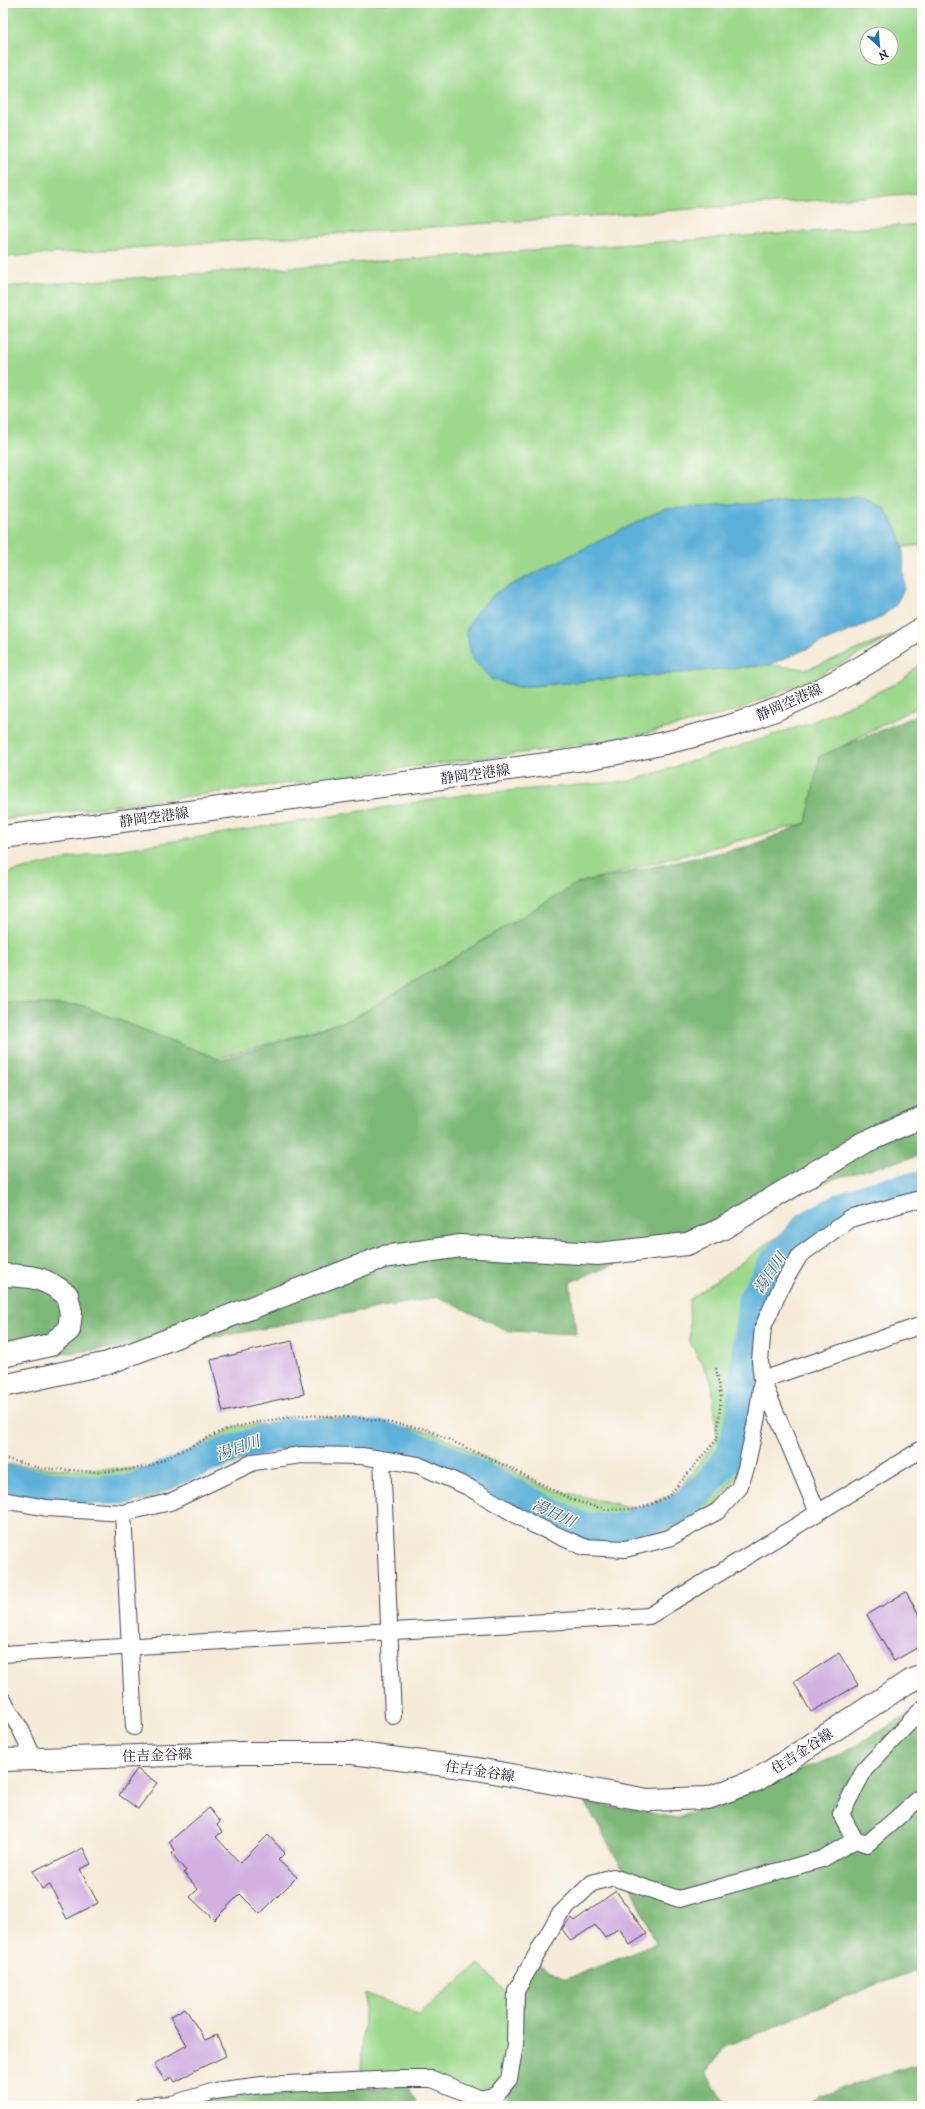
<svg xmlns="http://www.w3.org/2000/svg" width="925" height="2109" viewBox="0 0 925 2109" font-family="'IM FELL DW Pica','Noto Serif JP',serif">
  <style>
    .green { fill: #9dd88c; stroke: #607d64; fill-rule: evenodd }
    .forest { fill: #7eb878; stroke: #506d5a }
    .water { fill: #5db1d9; stroke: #406a8a }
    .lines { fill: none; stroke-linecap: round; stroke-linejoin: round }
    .river { stroke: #5db1d9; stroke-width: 29 }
    .building { fill: #d2b1e1 }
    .street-casing { stroke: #424053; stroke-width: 18 }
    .secondary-casing { stroke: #424053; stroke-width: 24 }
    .path { stroke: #424053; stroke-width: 2.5; stroke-dasharray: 1 3; stroke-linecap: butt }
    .street { stroke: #fff; stroke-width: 16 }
    .secondary { stroke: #fff; stroke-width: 22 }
    .labels { text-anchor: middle; stroke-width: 3; stroke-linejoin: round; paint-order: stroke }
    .street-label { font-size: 14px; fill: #22223b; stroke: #fdfcf7 }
    .water-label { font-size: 15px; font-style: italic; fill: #3a5b7a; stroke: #fdfcf7 }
  </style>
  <rect width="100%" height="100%" fill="#fdfcf7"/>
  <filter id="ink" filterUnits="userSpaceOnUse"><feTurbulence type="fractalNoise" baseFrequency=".025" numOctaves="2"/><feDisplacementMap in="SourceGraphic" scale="8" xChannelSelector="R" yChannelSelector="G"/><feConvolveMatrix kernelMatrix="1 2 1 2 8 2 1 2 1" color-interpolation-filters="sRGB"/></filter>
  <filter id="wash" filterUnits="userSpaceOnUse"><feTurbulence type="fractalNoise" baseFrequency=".012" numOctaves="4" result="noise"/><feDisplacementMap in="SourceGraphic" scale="16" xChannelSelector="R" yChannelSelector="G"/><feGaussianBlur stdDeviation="0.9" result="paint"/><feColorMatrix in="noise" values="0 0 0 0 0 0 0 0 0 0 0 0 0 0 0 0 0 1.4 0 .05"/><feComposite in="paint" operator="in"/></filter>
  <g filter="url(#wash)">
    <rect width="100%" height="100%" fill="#f6ebd8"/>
    <path class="green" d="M3,3H922V193L3,257ZM867,34H891V58H867Z
      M922,224V545L903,547L897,529L472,658L491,679L519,687L769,665L808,669L899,633L815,677L733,712L640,735L529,752L3,820V287Z
      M922,661V704L841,747L806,823L578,883L352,1019L199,1064L3,1011V874L74,857L469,794L631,781L810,723L901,681Z
      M922,1174V1196L847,1214L788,1259L753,1373L738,1473L714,1509L674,1529L612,1548L538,1523L485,1490L400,1452L258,1449L144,1501L80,1504L3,1493V1464L65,1469H153L235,1427L328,1417L433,1432L550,1489L638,1509L677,1492L717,1439L712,1383L690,1342L689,1300L830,1199Z
      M479,1964L510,1996L509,2075L486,2098L361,2073L365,1993L418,2014Z"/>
    <path class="forest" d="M922,713V1155L833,1179L570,1282L576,1334L509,1331L438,1297L222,1336L3,1360V1003L81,1005L221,1060L352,1019L578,883L750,846L806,823L820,756Z
      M922,1706V1969L863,1989L726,2047L706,2073L726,2106H511L507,2090L516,1991L537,1963L566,1979L656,1944L630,1882L585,1802L678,1818L838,1756Z
      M922,2063V2106H807L819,2095Z
      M403,2079L419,2106H196L195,2102L262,2085L382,2088Z"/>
    <path class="water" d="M861,497L884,508L897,529L903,547L904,589L895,606L880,618L769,665L519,687L491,679L472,658L466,631L476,612L495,593L663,509Z"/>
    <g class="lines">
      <path class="river" d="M3,1479L86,1490H127L233,1449L287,1432L382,1435L438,1454L579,1526L615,1529L675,1512L706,1485L730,1455L741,1412L752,1300L772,1264L807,1226L843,1206L872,1195L916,1186H922"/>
    </g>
    <g id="blocks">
      <path class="building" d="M292,1341L304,1394L223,1412L211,1360Z
        M906,1592L922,1620V1645L894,1661L867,1615Z
        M839,1653L858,1685L811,1712L794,1682Z
        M137,1769L157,1783L138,1809L119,1795Z
        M209,1808L220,1822L217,1825L222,1832L216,1837L240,1863L268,1835L285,1853L278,1860L297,1877L260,1914L240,1894L214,1920L190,1897L198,1889L184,1873L186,1871L172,1854L175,1850L169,1842Z
        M83,1848L91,1864L80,1869L98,1903L67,1919L50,1885L42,1889L33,1871L48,1864V1866Z
        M616,1891L647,1934L630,1945L619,1928L605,1938L595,1925L571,1941L562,1929L566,1923L572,1918L574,1921Z
        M185,2008L205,2040L217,2035L226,2056L196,2070L175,2082L172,2077L165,2081L154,2064L187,2045L170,2017Z"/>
    </g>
  </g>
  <g filter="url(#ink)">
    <use href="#blocks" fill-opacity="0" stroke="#424053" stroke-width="1"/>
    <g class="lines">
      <defs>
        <path id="street" d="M382,1459L393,1716
          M3,1500L47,1508L123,1513L170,1502L254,1462L301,1455L362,1456L418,1465L468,1487L534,1525L584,1547L625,1549L669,1538L718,1511L739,1488L746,1468L757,1417L762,1380L760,1361L763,1327L782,1285L800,1255L850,1219L916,1200L922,1201
          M123,1513L134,1727
          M818,1513L762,1380L922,1325
          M3,1654L649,1616L922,1449
          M3,1700L21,1730L34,1759
          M922,1709L865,1769L841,1814L855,1840L867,1844L922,1796
          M142,2106L172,2104L215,2091L262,2085L399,2079H432L481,2099L496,2095L509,2079L515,2045L516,1991L559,1915L592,1883L613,1877L679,1899L822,1859L855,1840"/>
        <path id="secondary" d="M3,837L591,758C641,749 691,738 739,723C805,702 866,667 922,628
          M3,1275C32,1276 44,1277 67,1295L71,1313L69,1330L50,1345L3,1356
          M3,1386L108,1363L383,1257L461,1246L598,1254L687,1244L722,1229L865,1142L922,1117
          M3,1760L241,1753H352L477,1769L648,1800L708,1798L757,1780L908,1682L922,1676"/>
      </defs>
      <use href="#street" class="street-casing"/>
      <use href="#secondary" class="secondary-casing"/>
      <path class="path" d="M3,1458L40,1468L97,1472L128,1470L150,1466L224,1430L257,1422L306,1415L363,1418L426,1429L508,1467L575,1501L608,1510L638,1509L668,1497L717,1439L721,1396L716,1368"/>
      <use href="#street" class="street"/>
      <use href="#secondary" class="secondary"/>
    </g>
  </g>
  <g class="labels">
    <g class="street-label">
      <text transform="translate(789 702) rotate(-24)" y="5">静岡空港線</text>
      <text transform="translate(475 774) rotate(-8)" y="5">静岡空港線</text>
      <text transform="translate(154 817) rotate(-8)" y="5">静岡空港線</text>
      <text transform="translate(802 1751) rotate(-33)" y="5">住吉金谷線</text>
      <text transform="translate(157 1755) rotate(-2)" y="5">住吉金谷線</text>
      <text transform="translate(480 1771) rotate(9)" y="5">住吉金谷線</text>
    </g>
    <g class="water-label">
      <text transform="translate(770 1273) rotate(-56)" y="5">湯日川</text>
      <text transform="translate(238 1448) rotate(-19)" y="5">湯日川</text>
      <text transform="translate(554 1513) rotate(26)" y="5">湯日川</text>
    </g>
  </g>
  <rect width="925" height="2109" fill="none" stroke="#fdfcf7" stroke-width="16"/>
  <g transform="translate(879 46) rotate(154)"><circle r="19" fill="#fdfcf7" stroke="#a5a5ac"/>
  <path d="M0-3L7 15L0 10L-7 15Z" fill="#1f6fb2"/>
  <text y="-6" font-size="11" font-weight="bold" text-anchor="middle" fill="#22223b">N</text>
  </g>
</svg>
